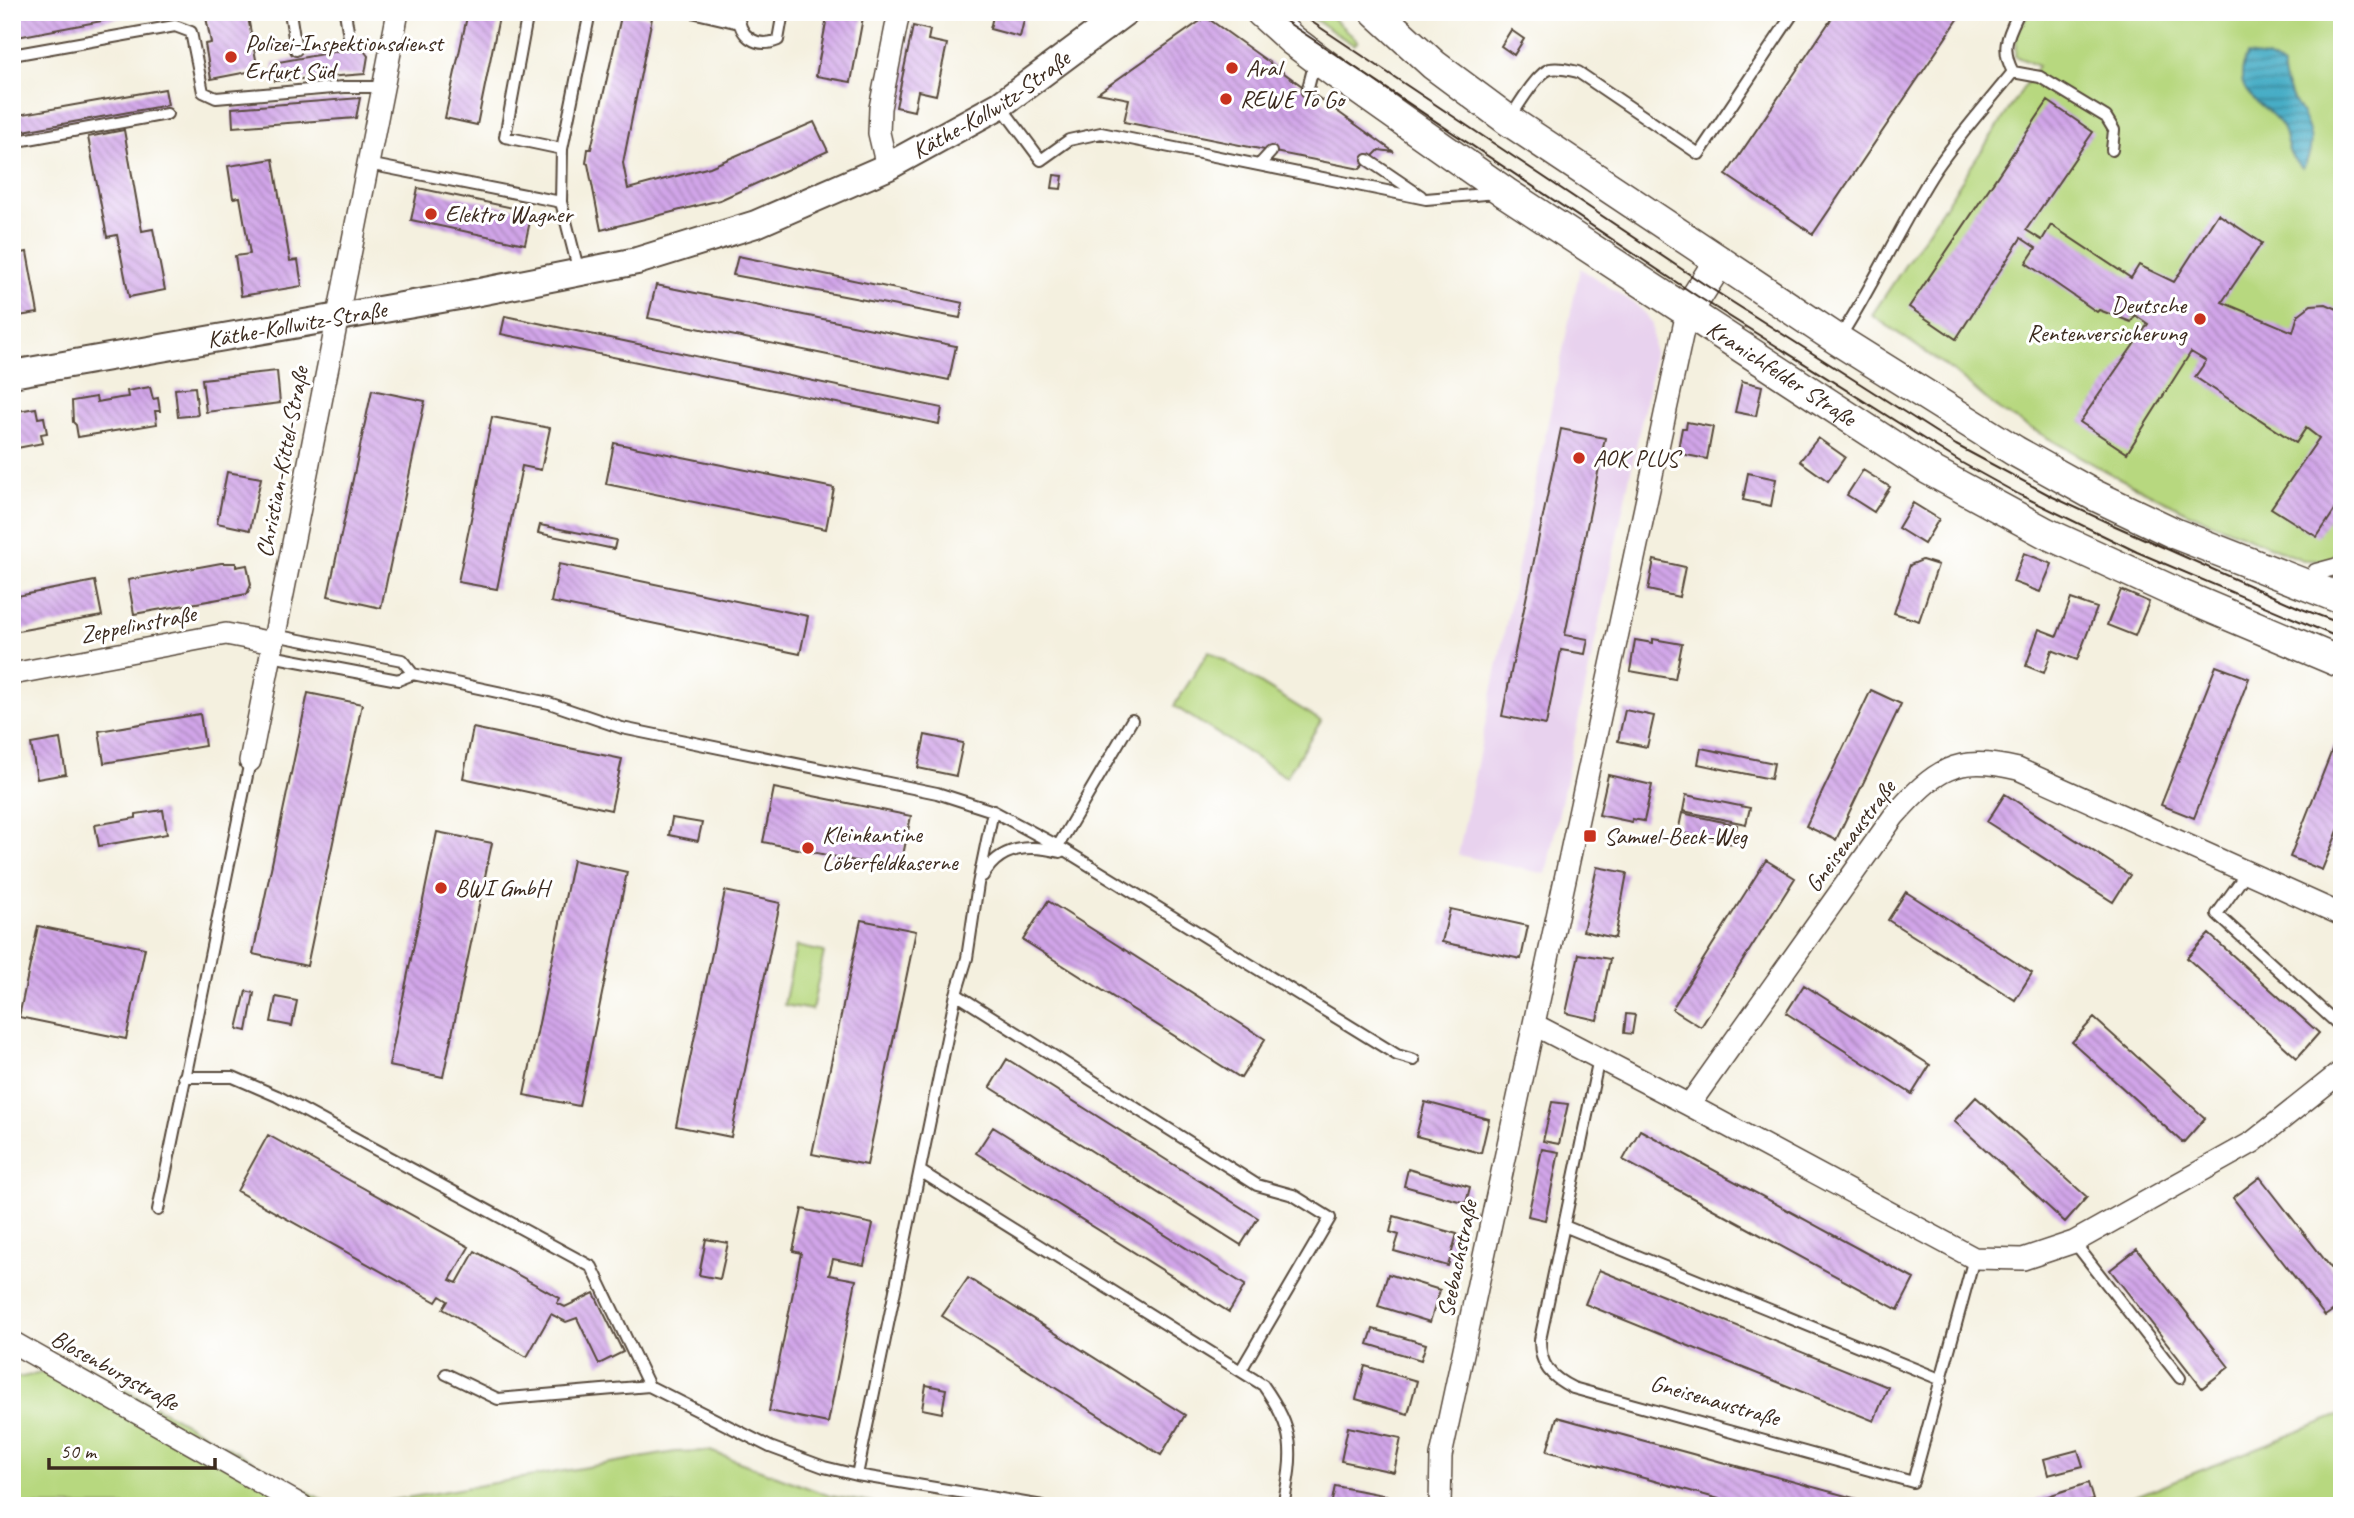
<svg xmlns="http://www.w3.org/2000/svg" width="2354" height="1518" viewBox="0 0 2354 1518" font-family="Caveat,sans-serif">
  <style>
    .built { fill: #e8d2ee }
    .green { fill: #b7d87f; stroke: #79814e; stroke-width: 2 }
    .water { fill: url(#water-rules); stroke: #416c72; stroke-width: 2 }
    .building { fill: url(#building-back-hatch) }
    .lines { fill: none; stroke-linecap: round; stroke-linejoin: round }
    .service-casing { stroke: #57483b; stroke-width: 14 }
    .pedestrian-casing { stroke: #57483b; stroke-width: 19 }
    .minor-casing { stroke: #57483b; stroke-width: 24 }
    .tertiary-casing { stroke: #57483b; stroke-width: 30 }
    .secondary-casing { stroke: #57483b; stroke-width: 33 }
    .service { stroke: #fff; stroke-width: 10 }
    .pedestrian { stroke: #fff; stroke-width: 16 }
    .minor { stroke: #fff; stroke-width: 21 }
    .tertiary { stroke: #fff; stroke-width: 26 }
    .secondary { stroke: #fff; stroke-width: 30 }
    .tram { stroke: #3b2a1e; stroke-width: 2 }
    .poi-dot { fill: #c8321e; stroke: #fff; stroke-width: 2.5 }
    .labels { text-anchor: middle; stroke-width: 6; stroke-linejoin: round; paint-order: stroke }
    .poi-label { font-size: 24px; fill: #3b2a1e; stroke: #fff; text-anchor: start }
    .street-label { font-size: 24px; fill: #3b2a1e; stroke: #fff }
  </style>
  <defs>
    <pattern id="water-rules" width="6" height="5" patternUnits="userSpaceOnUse" patternTransform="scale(1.75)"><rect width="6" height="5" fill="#47adc6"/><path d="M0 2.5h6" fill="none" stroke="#3c8da0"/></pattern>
    <pattern id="building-back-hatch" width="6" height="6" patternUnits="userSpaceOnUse" patternTransform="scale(1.75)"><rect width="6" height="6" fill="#d1a5e9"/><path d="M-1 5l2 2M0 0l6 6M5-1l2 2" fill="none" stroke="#ab87bc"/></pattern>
  </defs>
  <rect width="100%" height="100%" fill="#fff"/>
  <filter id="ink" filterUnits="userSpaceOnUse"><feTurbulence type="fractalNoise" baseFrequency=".0143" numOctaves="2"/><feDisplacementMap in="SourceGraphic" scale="14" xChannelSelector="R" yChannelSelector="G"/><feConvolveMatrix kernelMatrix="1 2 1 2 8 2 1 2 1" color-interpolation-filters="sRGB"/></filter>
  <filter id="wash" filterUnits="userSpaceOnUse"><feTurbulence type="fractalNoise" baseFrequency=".00686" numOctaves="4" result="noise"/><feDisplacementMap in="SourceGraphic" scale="28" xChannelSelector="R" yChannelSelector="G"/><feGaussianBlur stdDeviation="1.57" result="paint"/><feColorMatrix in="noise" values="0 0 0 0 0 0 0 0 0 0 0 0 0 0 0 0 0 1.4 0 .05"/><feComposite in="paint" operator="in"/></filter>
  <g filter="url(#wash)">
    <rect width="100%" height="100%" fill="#f4f0df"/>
    <path class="built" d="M1580,268L1635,304L1644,312L1652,324L1654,353L1652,371L1546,874L1458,855Z"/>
    <path class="green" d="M1303,12H1326L1358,41L1354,45Z
      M2030,12H2342V561L2303,560L2191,514L2109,473L1999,410L1954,372L1872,315L2038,66L2015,56L2017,33Z
      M1209,651L1321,721L1286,777L1174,706Z
      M796,946L824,952L812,1010L784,1005Z
      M81,1365L333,1506H12V1379Z
      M2340,1415L2342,1416V1506H2111Z
      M710,1451L830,1496L890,1506H359L675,1452Z"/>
    <path class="water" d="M2247,55L2267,58L2283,66C2280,100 2329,125 2303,168C2281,151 2291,137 2278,121C2259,98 2230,95 2247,55Z"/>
    <g id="blocks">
      <path class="building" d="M12,12H122L123,17L17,37L18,43L12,44Z
        M205,12H247L258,70L211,79L205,44L211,43Z
        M468,12H500L477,125L445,118Z
        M622,12L652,18L623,163L628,189L710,167L814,122L828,151L720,200L601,230L588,164L586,163L588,149H591Z
        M828,12H864L851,82L816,76Z
        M912,12H940L938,19Z
        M994,12H1026L1020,37L990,29Z
        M1836,12H1963L1813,234L1726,175Z
        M1206,17L1394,152L1379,150L1360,169L1124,122L1129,99L1098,93Z
        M913,26L930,30L928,40L947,44L936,95L918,91L914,111L896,107Z
        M1511,30L1524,39L1514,55L1501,46Z
        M361,47L368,56L365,74L275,81L273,63Z
        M165,89L168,105L12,133V116Z
        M360,98L356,118L233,127L232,108Z
        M2048,101L2093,132L2026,230L2042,240L2051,225L2131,278L2139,265L2174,282L2218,214L2262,243L2222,302L2293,332L2298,315L2311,305L2326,304L2342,311V499L2317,537L2271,508L2319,438L2306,428L2296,443L2195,377L2206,361L2191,352L2127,453L2080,422L2148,324L2135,315L2131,322L2099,310L2097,312L2026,263L2036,248L2021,238L1956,339L1909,307Z
        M124,130L142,231L153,229L165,290L129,297L117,235L107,237L88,137Z
        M273,159L290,261L298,260L302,286L241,296L235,256L250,254L240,197L233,198L228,166Z
        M1054,175L1063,176L1061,189L1052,188Z
        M418,188L532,212L525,244L411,220Z
        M12,232L17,254L27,252L38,313L12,317Z
        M738,256L963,303L960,318L733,275Z
        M656,285L956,346L949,380L648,318Z
        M505,316L942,408L939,424L501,334Z
        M277,371L280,403L206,412L202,379Z
        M1742,381L1762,386L1756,416L1735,412Z
        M150,387L153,399L158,398L160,411H155L157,424L78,437L76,425L73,422L72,401L96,397L97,402L120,398L128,397L127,391Z
        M195,387L198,415L178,417L175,389Z
        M372,390L425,401L381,608L328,596Z
        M36,408L38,418L44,417L47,433L41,434L43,443L12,449V412Z
        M492,417L550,428L541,470L522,466L497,589L458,582Z
        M1687,422L1713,427L1707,459L1681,454V450L1678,449L1682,428H1686Z
        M1561,429L1605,438L1565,635L1588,639L1585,654L1561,650L1546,725L1502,716Z
        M1818,438L1845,457L1828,481L1800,461Z
        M614,443L834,488L826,529L606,484Z
        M1863,470L1890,487L1874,512L1847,495Z
        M227,472L261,478L250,530L217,523Z
        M1748,473L1776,479L1771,506L1743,500Z
        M1913,503L1939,519L1924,544L1898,528Z
        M540,525L616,540L614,549L538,533Z
        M2024,553L2052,564L2040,592L2013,582Z
        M1654,560L1685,567L1679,597L1648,590Z
        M1922,560L1938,565L1919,621L1894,613L1910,565Z
        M221,563H236V567L247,565L251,585L247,594L134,614L128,580Z
        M559,564L808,616L800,654L551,602Z
        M95,581L102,616L12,632V597Z
        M2121,590L2149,602L2135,636L2107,625Z
        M2071,599L2097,608L2077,660L2052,650L2044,673L2026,666L2039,629L2057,636Z
        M1653,639L1682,644L1675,679L1630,671L1635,640L1653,643Z
        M2216,666L2249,678L2194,818L2161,805Z
        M1871,690L1901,704L1836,840L1806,826Z
        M308,693L362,704L307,966L253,954Z
        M1625,710L1654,716L1647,747L1618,741Z
        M200,714L205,746L104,763L99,731Z
        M2342,725V821L2322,870L2290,857Z
        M473,728L622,759L611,810L463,778Z
        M925,735L963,743L956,776L918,768Z
        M60,739L66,774L37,779L31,744Z
        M1701,748L1774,763L1771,779L1698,764Z
        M1608,775L1652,785L1644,821L1632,819V822L1599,815Z
        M774,788L911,816L900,870L763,842Z
        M2005,794L2130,875L2113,902L1987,822Z
        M1686,795L1750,808L1746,824L1683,811Z
        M163,810L167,834L99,846L95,825L136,818V814Z
        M1682,813L1737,825L1733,844L1678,832Z
        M672,818L702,823L698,841L669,835Z
        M437,832L492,843L443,1077L389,1066Z
        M573,860L627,872L579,1106L524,1095Z
        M1766,860L1795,878L1701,1027L1672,1009Z
        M1597,867L1627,873L1615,938L1583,931Z
        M725,891L780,903L731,1137L676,1126Z
        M1906,892L2032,973L2015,1000L1888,920Z
        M1048,901L1265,1039L1241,1078L1023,940Z
        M1450,909L1528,926L1521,959L1442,942Z
        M861,920L916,931L867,1165L812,1154Z
        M38,926L145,948L126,1039L19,1017Z
        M2209,934L2319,1033L2297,1058L2187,958Z
        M1579,954L1610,959L1597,1020L1566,1013Z
        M1804,985L1930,1065L1912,1094L1786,1013Z
        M246,991L254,993L247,1031L237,1029Z
        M276,997L297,1001L292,1026L271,1022Z
        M1626,1014L1635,1015L1632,1034L1624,1033Z
        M2094,1018L2205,1118L2183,1143L2072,1042Z
        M1007,1059L1258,1218L1241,1245L990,1087Z
        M1976,1097L2087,1197L2065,1222L1954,1121Z
        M1425,1102L1489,1119L1481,1153L1416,1136Z
        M1552,1102L1568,1104L1559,1144L1543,1141Z
        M993,1127L1245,1285L1229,1312L976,1153Z
        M1640,1130L1914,1279L1898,1310L1623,1160Z
        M268,1135L469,1247L450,1280L457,1283L475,1251L560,1298L557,1303L565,1307L594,1293L623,1352L599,1364L577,1318L566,1322L551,1314L527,1357L443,1309L448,1301L440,1296L436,1302L237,1191Z
        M1542,1149L1559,1152L1545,1220L1528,1216Z
        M1408,1169L1470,1187L1466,1203L1404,1186Z
        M2260,1177L2342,1282V1304L2325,1316L2233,1198Z
        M802,1209L873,1224L864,1265L833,1259L829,1275L856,1280L828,1423L769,1411L801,1253L793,1251Z
        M1394,1216L1457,1234L1448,1266L1394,1251L1399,1235L1390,1232Z
        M706,1239L728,1243L720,1279L699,1275Z
        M2137,1249L2229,1367L2202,1388L2110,1270Z
        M1599,1270L1888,1387L1874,1421L1585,1304Z
        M1388,1274L1440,1290L1430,1322L1378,1306Z
        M968,1278L1185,1415L1161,1455L942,1316Z
        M1373,1329L1426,1344L1421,1360L1368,1344Z
        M1365,1366L1417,1381L1408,1414L1356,1399Z
        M926,1385L946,1389L942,1413L922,1409Z
        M1557,1417L1857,1499L1855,1506H1744L1547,1451Z
        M1348,1427L1401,1438L1394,1472L1341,1461Z
        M2078,1450L2083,1466L2048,1475L2044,1459Z
        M2088,1483L2093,1500L2075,1506H2017Z
        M1335,1486L1394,1497L1393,1506H1331Z"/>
    </g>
  </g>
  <g filter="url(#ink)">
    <use href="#blocks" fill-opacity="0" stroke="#57483b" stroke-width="2"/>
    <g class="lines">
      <defs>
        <path id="service" d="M290,12L296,50
          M345,12L350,43
          M528,12L505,137L562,149
          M692,12L739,23
          M739,12C737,35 756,49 778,40L783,12
          M12,55L175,26L191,32L203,92L216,98L344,87H383
          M2013,72L2040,77L2106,117L2114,130L2112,150
          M1307,92L1315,61
          M1000,105L1041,160L1069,140L1101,133L1426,199L1497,193
          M1510,118C1518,106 1537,73 1550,69C1559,67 1570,70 1578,72L1699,154L1794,12
          M12,142L167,114
          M1368,160L1421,196
          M368,164L561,202
          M1260,164L1271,152
          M579,272L561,202L562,149L590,12
          M1840,337C1875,283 1901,223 1936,169C1959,135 1987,104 2013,72C2000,48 2008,35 2019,12
          M274,635L402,660L413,674
          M271,656L398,680L413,674L549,703L622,728L937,793L993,811L1058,846L1397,1055L1414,1060
          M1058,846L1132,720
          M2247,872L2217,914L2342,1028
          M983,876C999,846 1030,844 1060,852
          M956,994L1257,1185L1293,1195L1330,1218L1241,1370
          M1599,1058L1540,1340C1540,1366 1551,1377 1573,1388L1913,1482L1974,1258
          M184,1077H233L277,1096L592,1267L649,1386
          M920,1171L1263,1385C1296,1432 1294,1451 1283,1506
          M158,1210L250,761
          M1564,1226L1942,1380
          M2074,1242L2180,1378
          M446,1374L498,1399L649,1386L770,1447L824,1467L857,1475L1043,1506
          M857,1475L956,994L967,958L978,884L993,811"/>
        <path id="pedestrian" d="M2316,572L2342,565"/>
        <path id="minor" d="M887,167L879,133L880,108L899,12
          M12,674L226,634L273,643
          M250,761L398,12
          M1535,1025L1689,1105L1974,1258L2023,1259L2074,1242L2253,1142L2342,1071
          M1689,1105L1894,816C1935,770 1955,754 2018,769L2342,915
          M12,1342L302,1506
          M1440,1506L1441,1456L1687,312"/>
        <g id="tertiary">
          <path id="s1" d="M12,374L459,296L637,261L756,224L887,167L1000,105L1125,12"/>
        </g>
        <g id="secondary">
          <path id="s2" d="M1261,12L1292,40L1336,73L1506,193L1928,469L2046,533L2181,595L2342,663"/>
          <path d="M1376,12L1434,65L1508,120L1838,340L2015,451L2094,495L2176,534L2342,599"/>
          <path d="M1687,312L1719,261"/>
        </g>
      </defs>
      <use href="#service" class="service-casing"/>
      <use href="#pedestrian" class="pedestrian-casing"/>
      <use href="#minor" class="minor-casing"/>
      <use href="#tertiary" class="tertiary-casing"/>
      <use href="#secondary" class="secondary-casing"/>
      <use href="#service" class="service"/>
      <use href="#pedestrian" class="pedestrian"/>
      <use href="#minor" class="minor"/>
      <use href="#tertiary" class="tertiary"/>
      <use href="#secondary" class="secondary"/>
      <path class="tram" d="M1272,12L1697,296L1962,463L2018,494L2137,552L2342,639
        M1297,12L1704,284L1956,445L2053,497L2113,525L2302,609L2342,624"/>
    </g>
  </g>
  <g class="poi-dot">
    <circle cx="231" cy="57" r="7"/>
    <circle cx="1232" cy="68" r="7"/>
    <circle cx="1226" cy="99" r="7"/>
    <circle cx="431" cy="214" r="7"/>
    <circle cx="2200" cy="319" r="7"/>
    <circle cx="1579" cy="458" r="7"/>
    <rect x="1583" y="829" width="14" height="14" rx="3.5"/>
    <circle cx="808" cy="848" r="7"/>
    <circle cx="441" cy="888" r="7"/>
  </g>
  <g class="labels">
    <g class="poi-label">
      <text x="245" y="51">Polizei-Inspektionsdienst<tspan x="245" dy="28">Erfurt Süd</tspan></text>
      <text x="1246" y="76">Aral</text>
      <text x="1240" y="107">REWE To Go</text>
      <text x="445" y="222">Elektro Wagner</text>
      <text x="2186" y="313" text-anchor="end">Deutsche<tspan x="2186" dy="28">Rentenversicherung</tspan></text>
      <text x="1593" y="466">AOK PLUS</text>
      <text x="822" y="842">Kleinkantine<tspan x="822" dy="28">Löberfeldkaserne</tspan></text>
      <text x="1604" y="844">Samuel-Beck-Weg</text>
      <text x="455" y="896">BWI GmbH</text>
    </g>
    <g class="street-label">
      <text dy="8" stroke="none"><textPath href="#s1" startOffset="1024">Käthe-Kollwitz-Straße</textPath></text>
      <text dy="8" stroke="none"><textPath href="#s1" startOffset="289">Käthe-Kollwitz-Straße</textPath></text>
      <text dy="8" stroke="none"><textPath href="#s2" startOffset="634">Kranichfelder Straße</textPath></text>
      <text transform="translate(282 462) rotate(-79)" y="8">Christian-Kittel-Straße</text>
      <text transform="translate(138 624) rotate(-11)" y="8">Zeppelinstraße</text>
      <text transform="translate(1850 836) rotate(-53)" y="8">Gneisenaustraße</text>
      <text transform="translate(1457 1259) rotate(-78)" y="8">Seebachstraße</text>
      <text transform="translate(115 1370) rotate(29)" y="8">Blosenburgstraße</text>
      <text transform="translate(1715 1400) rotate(16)" y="8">Gneisenaustraße</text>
    </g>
  </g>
  <rect width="2354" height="1518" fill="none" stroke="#fff" stroke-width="42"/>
  <path d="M49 1458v10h166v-10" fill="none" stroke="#3b2a1e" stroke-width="3.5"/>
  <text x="60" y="1458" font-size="21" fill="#3b2a1e" stroke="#ffffff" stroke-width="5" paint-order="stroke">50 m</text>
</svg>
